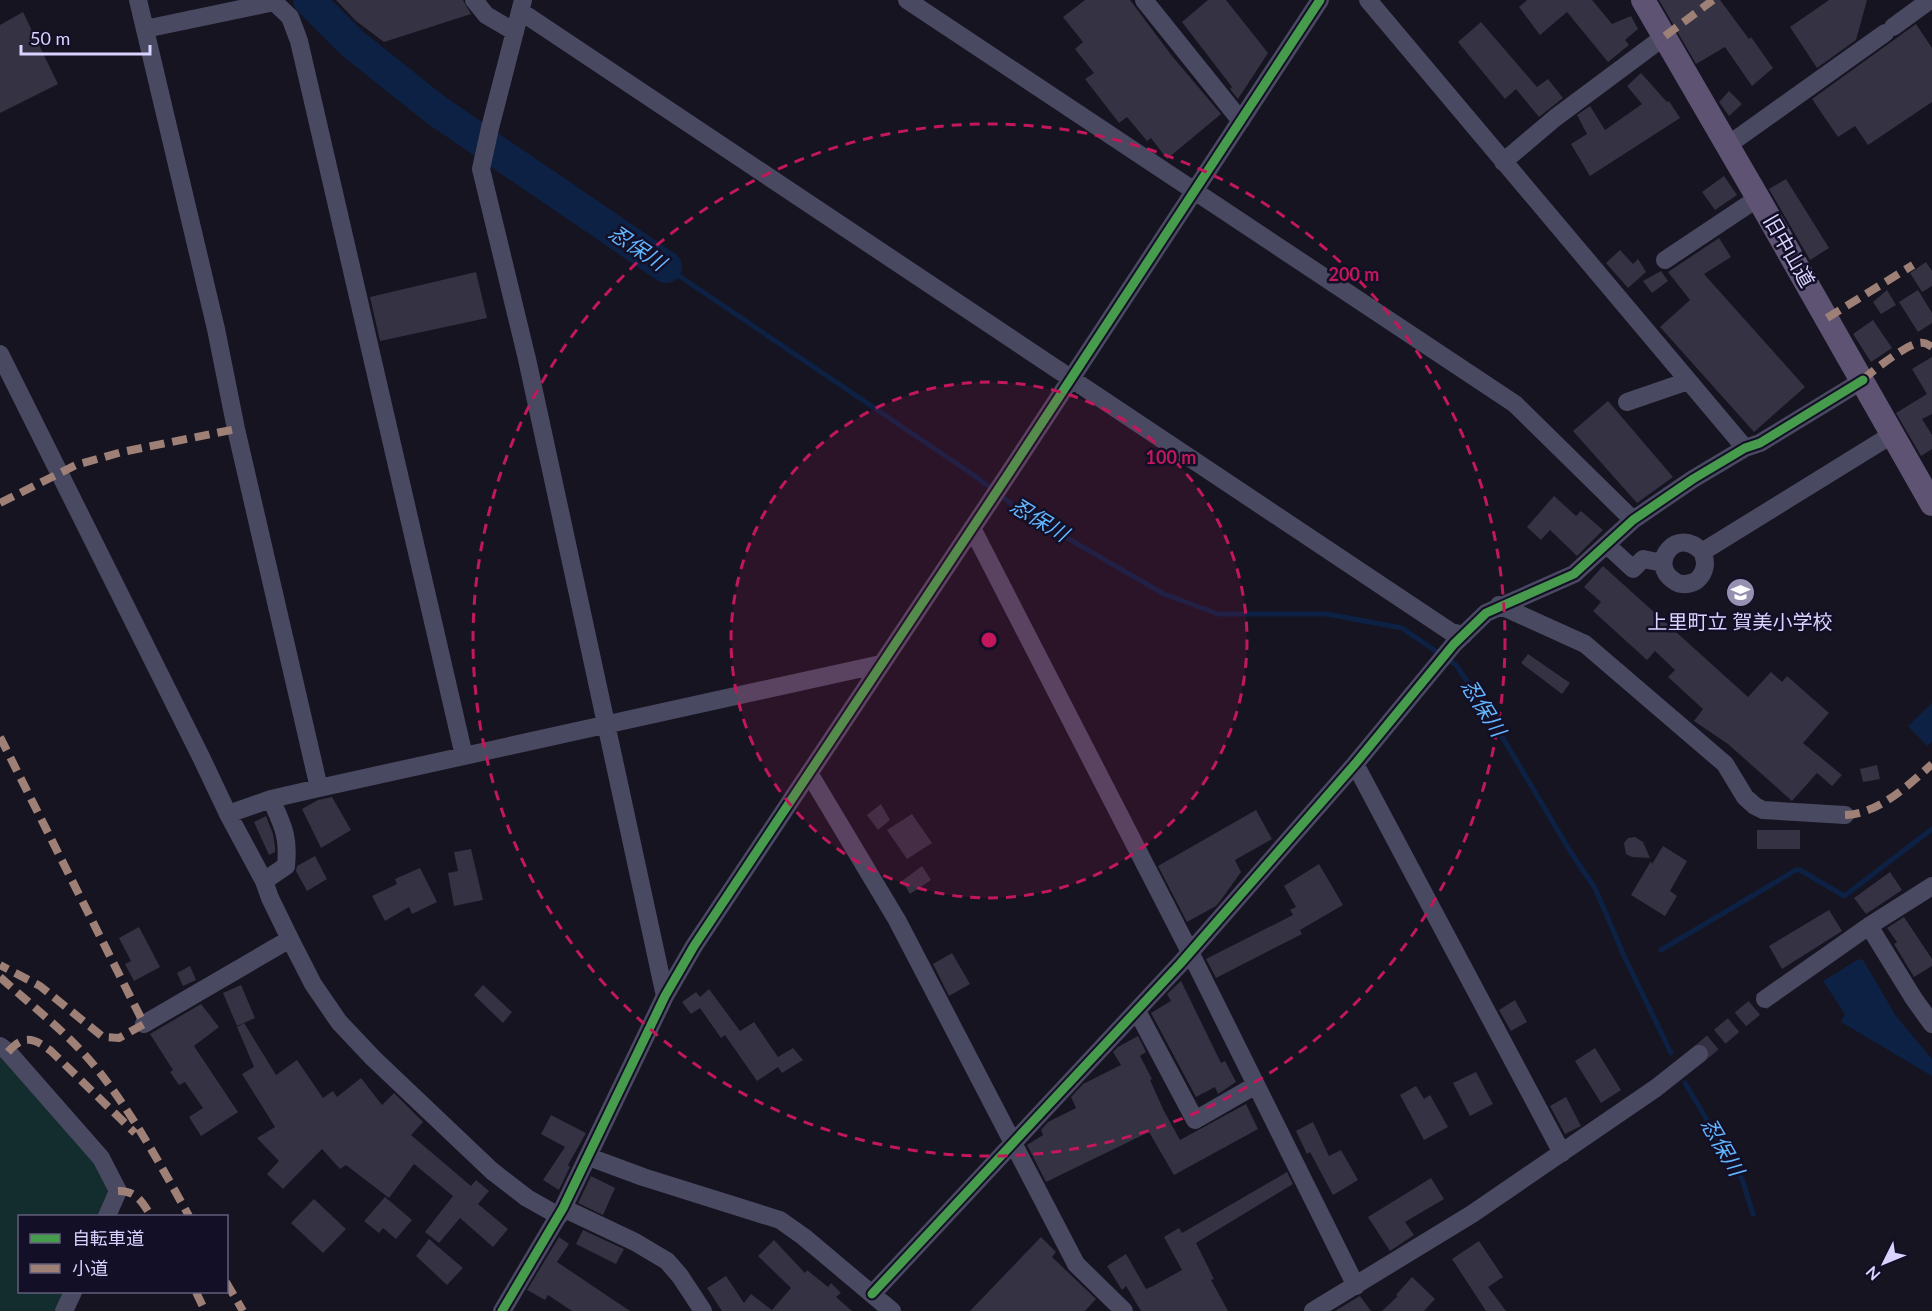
<svg xmlns="http://www.w3.org/2000/svg" width="1932" height="1311" viewBox="0 0 1932 1311" font-family="Lato,'Noto Sans JP',sans-serif">
  <style>
    .green { fill: #132c2d }
    .water { fill: #0d2144 }
    .lines { fill: none; stroke-linecap: round; stroke-linejoin: round }
    .stream { stroke: #0d2144; stroke-width: 5 }
    .river { stroke: #0d2144; stroke-width: 32 }
    .building { fill: #343243 }
    .minor-tunnel { stroke: #333142; stroke-width: 18; stroke-dasharray: 18 9; stroke-linecap: butt }
    .minor { stroke: #4a4962; stroke-width: 18 }
    .major { stroke: #5e5373; stroke-width: 24 }
    .quiet { stroke: #9e8076; stroke-width: 8; stroke-dasharray: 15 8; stroke-linecap: butt }
    .cycleway-casing { stroke: #130f26; stroke-width: 13 }
    .cycleway { stroke: #469c4c; stroke-width: 9 }
    .ring { fill: none; stroke: #c2185b; stroke-width: 3; stroke-dasharray: 10 8 }
    .labels { text-anchor: middle; stroke-width: 5; stroke-linejoin: round; paint-order: stroke }
    .street-label { font-size: 20px; fill: #d9d4ff; stroke: #130f26 }
    .poi-label { font-size: 20px; fill: #d9d4ff; stroke: #130f26 }
    .water-label { font-size: 21px; font-style: italic; fill: #62b6ff; stroke: #130f26 }
    .centre { fill: #c2185b; stroke: #130f26; stroke-width: 3 }
    .ring-label { font-size: 18px; text-anchor: middle; font-weight: bold; fill: #c2185b; stroke: #130f26; stroke-width: 5; stroke-linejoin: round; paint-order: stroke }
  </style>
  <rect width="100%" height="100%" fill="#161421"/>
  <path class="green" d="M0,1051L97,1158L113,1191L101,1216H20V1292H67L58,1311H0Z"/>
  <path class="water" d="M1932,703V742L1927,746L1908,726Z
    M1859,959L1863,960L1896,1016L1932,1059V1076L1841,1022L1845,1014L1823,981Z"/>
  <g class="lines">
    <path class="stream" d="M666,267L972,474L1024,513L1164,594L1218,614H1327L1402,628L1456,665L1482,703L1570,851L1595,888L1625,958L1671,1053
      M1661,950L1796,870H1800L1844,896L1847,894L1932,829
      M1685,1083L1742,1179L1753,1214"/>
    <path class="river" d="M309,0L353,44L436,110L666,267"/>
  </g>
  <path class="building" d="M336,0H463L471,14L384,42L356,21Z
    M1085,0H1130L1172,56L1221,114L1167,159L1151,138L1147,141L1127,117L1119,123L1085,79L1094,73L1075,49L1083,42L1063,17Z
    M1208,0H1226L1268,53L1238,99L1230,89L1232,87L1182,22Z
    M1527,0H1592L1612,24L1631,16L1638,29L1625,40L1629,45L1608,62L1567,12L1540,35L1519,7Z
    M1659,0H1720L1749,39L1751,37L1773,68L1752,86L1725,47L1696,64Z
    M1829,0H1867L1856,40L1817,68L1790,27Z
    M23,12L58,84L0,113V25Z
    M1481,22L1537,87L1548,79L1563,98L1539,117L1516,89L1505,99L1458,42Z
    M1916,24L1932,48V102L1868,145L1855,126L1838,137L1812,99Z
    M1641,73L1667,102L1669,101L1680,118L1590,176L1571,144L1587,134L1577,115L1590,106L1605,130L1642,104L1627,86Z
    M1729,91L1742,104L1729,116L1719,102Z
    M1724,176L1737,195L1715,210L1702,192Z
    M1786,179L1829,248L1810,260L1769,189Z
    M1719,238L1731,257L1704,274L1805,387L1754,432L1660,327L1690,300L1668,272Z
    M1620,250L1633,264L1638,259L1646,272L1628,288L1606,263Z
    M1926,262L1932,271V286L1922,292L1910,273Z
    M1661,271L1668,281L1652,293L1643,281Z
    M476,272L487,318L380,341L370,297Z
    M1887,290L1896,305L1881,314L1873,302Z
    M1918,290L1932,313V323L1918,332L1899,302Z
    M1873,320L1892,348L1871,362L1853,334Z
    M1932,357V414L1922,419L1932,435V449L1921,456L1896,413L1927,394L1912,369Z
    M1608,401L1673,477L1637,503L1573,431Z
    M1554,496L1576,516L1581,511L1603,530L1577,556L1550,530L1541,540L1527,527Z
    M1603,566L1748,697L1771,672L1782,682L1787,676L1829,713L1803,743L1842,775L1832,786L1817,773L1792,801L1728,744L1694,721L1703,709L1668,677L1675,670L1655,651L1647,660L1593,611L1601,602L1584,587Z
    M1528,654L1570,683L1562,694L1521,663Z
    M1877,765L1880,779L1863,782L1860,769Z
    M332,797L351,830L321,848L302,809L318,800Z
    M881,804L890,820L878,830L867,815Z
    M1256,810L1272,839L1235,860L1241,872L1221,900L1216,906L1187,922L1158,866Z
    M912,814L932,843L907,859L887,830Z
    M266,816L273,834L275,847V852L269,855L254,822Z
    M1757,830H1800V849H1757Z
    M1635,837L1643,842L1650,858L1632,857L1626,854L1624,843L1628,838Z
    M1663,846L1687,861L1670,891L1677,896L1665,916L1631,895L1651,861L1652,864Z
    M471,849L483,900L454,906L448,873L458,871L454,852Z
    M315,856L327,879L307,891L296,871L297,866Z
    M1319,864L1343,905L1300,930L1302,934L1216,978L1206,959L1293,915L1290,910L1296,907L1284,886Z
    M922,866L931,880L910,894L902,881Z
    M420,868L437,902L412,914L409,907L385,921L372,896L397,884L395,879Z
    M1890,872L1902,890L1866,914L1854,898Z
    M1829,910L1842,931L1782,969L1769,946Z
    M1904,917L1932,959V966L1914,977L1894,944L1897,942L1887,928Z
    M139,927L160,967L134,981L125,964L131,961L119,938Z
    M952,953L970,984L949,996L933,964Z
    M190,966L196,980L183,986L177,973Z
    M1181,981L1221,1063L1225,1061L1236,1082L1218,1094L1215,1087L1196,1097L1151,1013L1171,1001L1167,994Z
    M241,985L255,1018L237,1026L223,993Z
    M483,985L512,1012L503,1023L474,995Z
    M709,989L740,1031L754,1022L778,1057L793,1048L803,1060L782,1073L778,1067L757,1081L725,1035L721,1038L700,1008L691,1014L682,1002L696,992L700,997Z
    M1515,1000L1527,1022L1511,1031L1499,1010Z
    M201,1004L219,1027L194,1046L238,1112L201,1136L189,1117L203,1108L185,1082L179,1085L170,1072L173,1070L150,1034Z
    M244,1023L276,1075L297,1060L323,1098L333,1091L337,1097L361,1078L382,1105L394,1093L423,1122L411,1135L471,1186L476,1180L489,1191L478,1204L508,1229L493,1247L460,1218L439,1243L425,1232L453,1196L414,1164L389,1198L346,1165L340,1169L322,1149L283,1189L267,1174L279,1161L257,1138L275,1127L242,1074L254,1067L237,1027Z
    M1138,1036L1146,1052L1140,1056L1152,1079L1150,1080L1164,1111L1180,1140L1246,1104L1258,1129L1174,1175L1149,1132L1046,1182L1027,1145L1043,1135L1041,1130L1048,1122L1076,1108L1071,1097L1083,1084L1121,1065L1113,1052L1118,1047Z
    M1595,1048L1621,1090L1601,1103L1575,1061Z
    M1476,1072L1493,1104L1470,1116L1453,1083Z
    M1416,1086L1424,1099L1430,1095L1448,1127L1424,1140L1400,1095Z
    M1566,1097L1581,1126L1565,1134L1550,1106Z
    M551,1115L586,1133L568,1165L570,1167L559,1190L543,1180L565,1147L541,1134Z
    M1313,1122L1329,1156L1341,1150L1358,1180L1333,1195L1310,1152L1307,1154L1296,1131Z
    M1287,1172L1293,1184L1196,1243L1214,1279L1211,1280L1228,1311H1141L1126,1286L1122,1290L1107,1266L1126,1254L1146,1289L1153,1286L1182,1270L1164,1237L1179,1228L1182,1233Z
    M591,1176L615,1188L603,1215L578,1203Z
    M1431,1178L1444,1199L1405,1222L1414,1235L1390,1251L1368,1217Z
    M385,1197L412,1220L396,1239L383,1228L379,1233L364,1221Z
    M314,1199L346,1229L323,1253L291,1223Z
    M583,1230L624,1249L616,1264L576,1244Z
    M559,1237L569,1244L557,1262L630,1311H572L548,1295L545,1300L527,1290Z
    M1041,1237L1056,1252L1052,1257L1096,1299L1085,1311H970Z
    M429,1239L463,1268L447,1285L416,1256Z
    M774,1240L805,1273L807,1270L828,1287L831,1283L841,1293L836,1297L852,1311H722L707,1288L726,1276L744,1303L751,1294L772,1310L791,1288L758,1256Z
    M1479,1241L1503,1277L1488,1287L1506,1311H1486L1452,1259Z
    M1412,1277L1435,1299L1424,1311H1382L1398,1296L1396,1295Z
    M1360,1296L1371,1311H1335L1358,1297Z"/>
  <g class="lines">
    <path class="minor-tunnel" d="M1699,1054L1765,999"/>
    <path class="minor" d="M138,0L216,329L236,429L319,788
      M474,0L486,15L515,32
      M523,0L490,128L481,169L527,359L665,996
      M907,0L1515,404L1633,520
      M1144,0L1241,121
      M1368,0L1745,448
      M520,11L1451,632L1464,635
      M1893,27L1930,0
      M145,29L274,2L290,17L299,41L464,756
      M1728,145L1885,33
      M1503,162L1555,118L1665,36
      M1665,260L1758,198
      M0,354L201,757L228,814L264,881L270,898L290,939L313,984L339,1022L373,1058L492,1171L527,1198L559,1216
      M1627,402L1688,381
      M972,528L1190,952L1356,1286
      M1607,545L1633,569L1643,559L1663,563
      M1702,552C1677,525 1648,563 1673,580C1680,586 1688,585 1696,581C1706,573 1707,562 1702,552L1893,434
      M1499,605L1585,644L1725,764L1745,797L1755,806L1763,810L1845,815
      M1355,764L1562,1153
      M809,773L897,920L1076,1264L1124,1311
      M228,814L271,799L319,788L881,664
      M264,881L286,866C289,836 283,826 271,799
      M1869,926L1914,999L1932,1024
      M1765,999L1869,926L1932,886
      M1137,1011L1195,1120L1256,1085
      M144,1024L290,939
      M0,1046L8,1052L101,1158L118,1191L107,1216
      M589,1157L643,1177L780,1220L804,1237L892,1311
      M563,1208L635,1242L667,1261L680,1276L703,1311
      M872,1294L1180,964L1355,764L1454,644L1486,613L1574,574L1633,520L1693,479L1745,448L1760,443L1863,380
      M64,1311L73,1292
      M502,1311L563,1208L665,996L694,946L1007,476L1320,0
      M1313,1311L1472,1214L1656,1088L1699,1054"/>
    <path class="major" d="M1643,0L1758,198L1932,504"/>
    <path class="quiet" d="M1665,36L1713,0
      M1827,318L1913,265
      M1863,380C1872,371 1907,344 1919,343C1924,342 1928,344 1932,347
      M0,503L76,465L122,452L236,429
      M0,737L144,1024L119,1038L103,1037L40,986L0,965
      M1845,815C1878,814 1908,786 1932,764
      M0,977C33,1007 69,1034 97,1069C133,1114 161,1166 189,1216
      M8,1052C24,1034 34,1038 51,1051L135,1133
      M118,1191C136,1190 143,1203 151,1216
      M226,1282L243,1311
      M196,1292L205,1311"/>
    <defs>
      <path id="cycleway" d="M872,1294L1180,964L1355,764L1454,644L1486,613L1574,574L1633,520L1693,479L1745,448L1760,443L1863,380
        M502,1311L563,1208L665,996L694,946L1007,476L1320,0"/>
    </defs>
    <use href="#cycleway" class="cycleway-casing"/>
    <use href="#cycleway" class="cycleway"/>
  </g>
  <circle cx="989" cy="640" r="258" fill="#c2185b" fill-opacity=".12"/>
  <g class="ring">
    <circle cx="989" cy="640" r="258"/>
    <circle cx="989" cy="640" r="516"/>
  </g>
  <defs>
    <symbol id="school-disc" viewBox="-11 -11 22 22"><circle r="9.5" fill="#9591b1" stroke="#130f26"/><path d="M0-5L7-2L0 1L-7-2ZM-4 1L0 2.5L4 1V4Q0 6-4 4Z" fill="#fff"/></symbol>
  </defs>
  <g fill-rule="evenodd">
    <use href="#school-disc" x="1724" y="576" width="33" height="33"/>
  </g>
  <g class="labels">
    <g class="street-label">
      <text transform="translate(1789 251) rotate(60)" y="7">旧中山道</text>
    </g>
    <g class="poi-label">
      <text x="1740" y="629">上里町立 賀美小学校</text>
    </g>
    <g class="water-label">
      <text transform="translate(637 248) rotate(34)" y="7">忍保川</text>
      <text transform="translate(1039 520) rotate(31)" y="7">忍保川</text>
      <text transform="translate(1483 708) rotate(58)" y="7">忍保川</text>
      <text transform="translate(1722 1147) rotate(60)" y="7">忍保川</text>
    </g>
  </g>
  <circle cx="989" cy="640" r="9" class="centre"/>
  <g class="ring-label">
    <text x="1354" y="281">200 m</text>
    <text x="1171" y="464">100 m</text>
  </g>
  <rect x="18" y="1215" width="210" height="78" fill="#130f26" stroke="#625e7d" stroke-width="1.5"/>
  <rect x="30" y="1234" width="30" height="9" fill="#469c4c" stroke="#625e7d" stroke-width="1.5"/>
  <text x="72" y="1245" font-size="18" fill="#d9d4ff">自転車道</text>
  <rect x="30" y="1264" width="30" height="9" fill="#9e8076" stroke="#625e7d" stroke-width="1.5"/>
  <text x="72" y="1275" font-size="18" fill="#d9d4ff">小道</text>
  <g transform="translate(1884 1263) rotate(227)" stroke="#130f26" stroke-width="4.5" paint-order="stroke">
  <path d="M0-4.5L10 22L0 15L-10 22Z" fill="#d9d4ff"/>
  <text y="-9" font-size="16" font-weight="bold" text-anchor="middle" fill="#d9d4ff">N</text>
  </g>
  <path d="M21 45v9h129v-9" fill="none" stroke="#d9d4ff" stroke-width="3"/>
  <text x="30" y="45" font-size="18" fill="#d9d4ff" stroke="#130f26" stroke-width="4.5" paint-order="stroke">50 m</text>
</svg>
